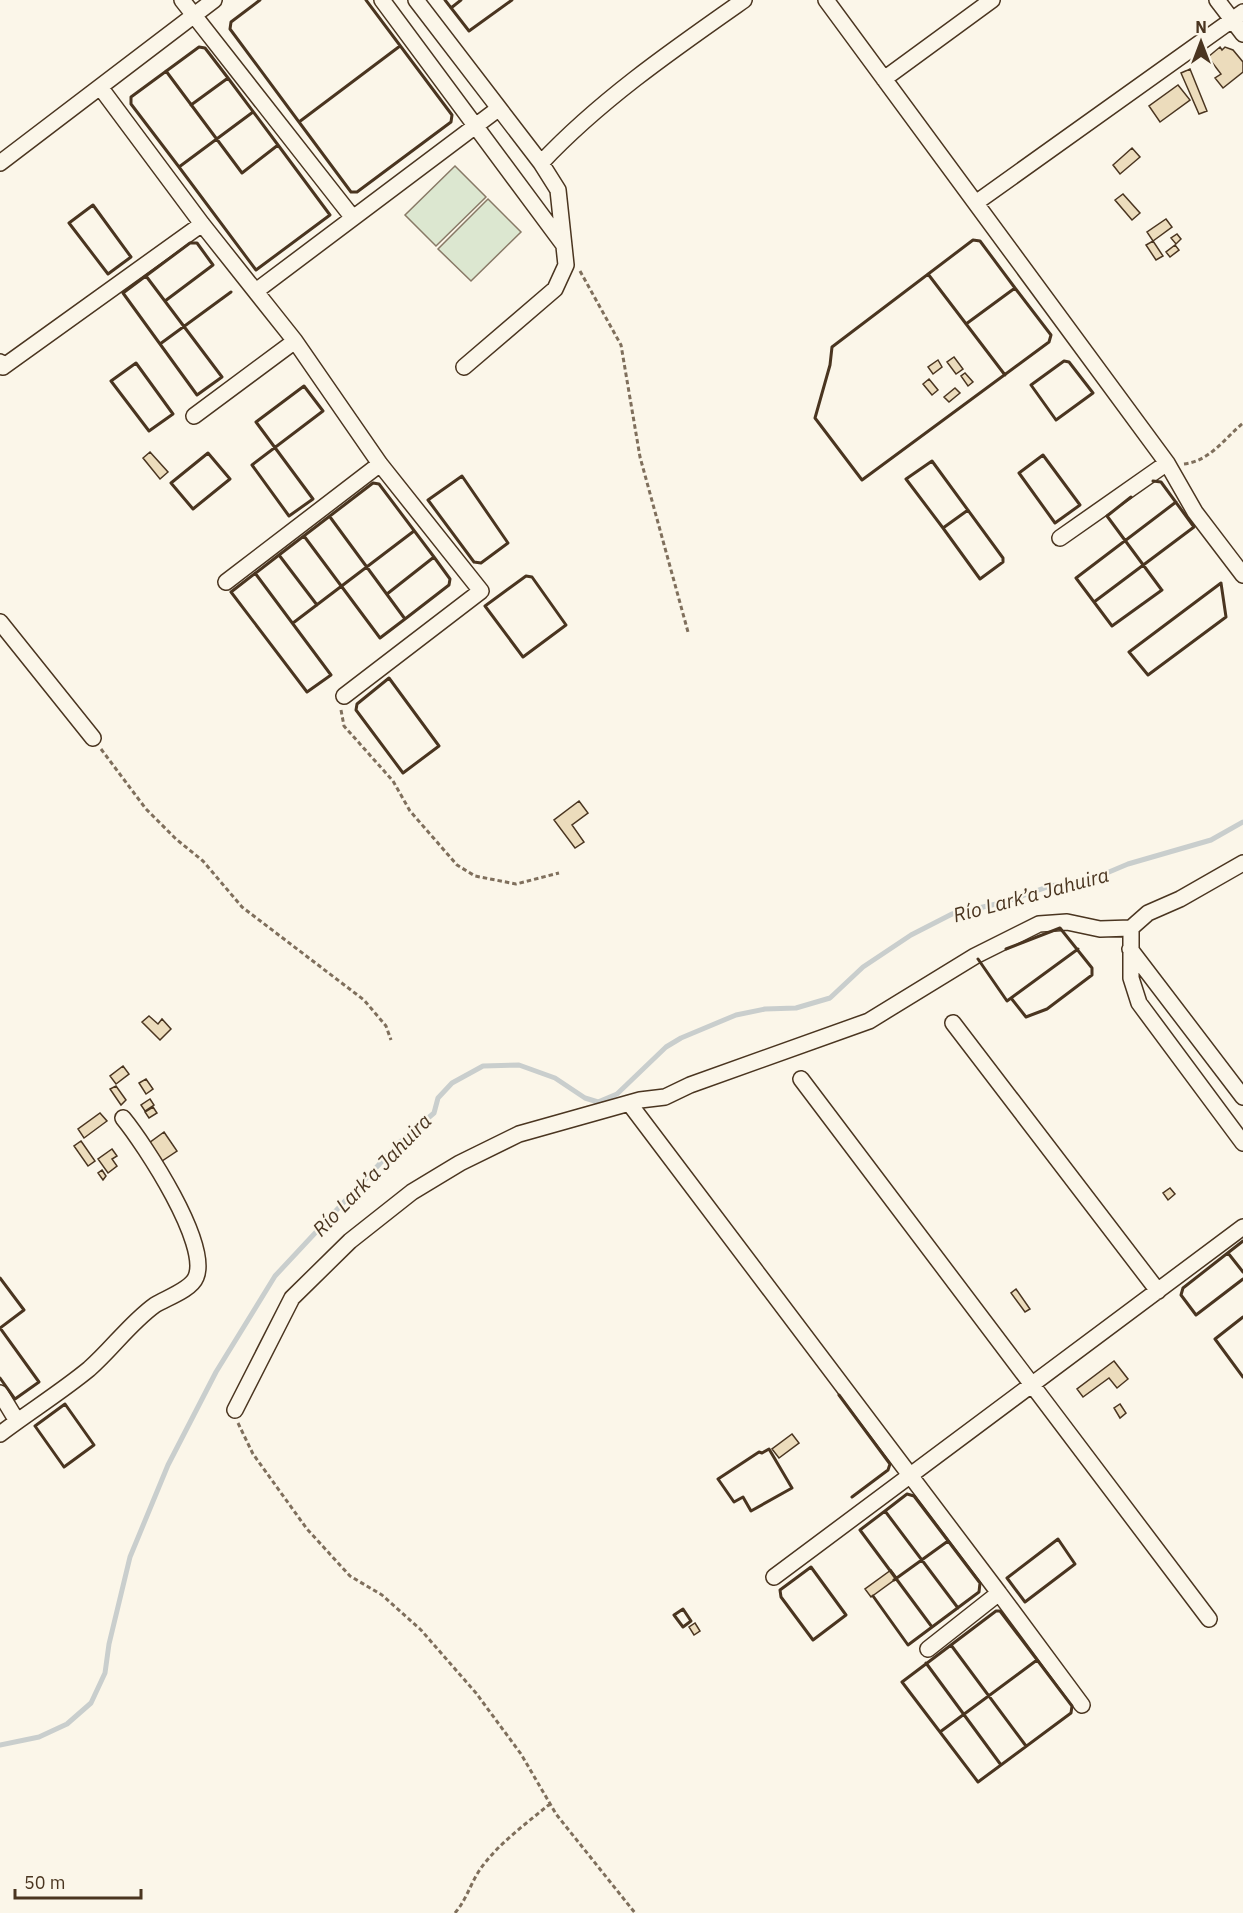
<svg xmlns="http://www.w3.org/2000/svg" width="1243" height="1913" viewBox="0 0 1243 1913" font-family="'IBM Plex Sans',sans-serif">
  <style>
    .green { fill: #dce7d0; stroke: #887966; stroke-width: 1.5 }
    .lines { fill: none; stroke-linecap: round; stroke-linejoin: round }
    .stream { stroke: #c9cecd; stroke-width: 5 }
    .building { fill: #ecdcbc; stroke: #4a3520; stroke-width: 1.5 }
    .street-casing { stroke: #4a3520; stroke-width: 18 }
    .path { stroke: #7f6f5c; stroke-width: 3; stroke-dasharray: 4.5 3; stroke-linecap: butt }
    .street { stroke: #fbf6e9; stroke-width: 15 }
    .wall { stroke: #4a3520; stroke-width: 3 }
    .labels { text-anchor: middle; stroke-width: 4.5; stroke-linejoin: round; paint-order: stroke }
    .water-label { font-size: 20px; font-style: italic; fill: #4a3520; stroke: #fbf6e9 }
  </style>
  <rect width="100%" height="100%" fill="#fbf6e9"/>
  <path class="green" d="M455,166L486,197L436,246L405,215Z
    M488,199L521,232L471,281L438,249Z"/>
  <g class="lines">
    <path class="stream" d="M0,1745L39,1737L67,1724L91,1703L105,1673L109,1644L130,1557L168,1465L216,1372L275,1276L400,1142L434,1113L438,1098L452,1083L483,1066L519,1065L555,1078L585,1098L598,1102L617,1094L666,1047L681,1038L736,1015L765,1009L796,1008L830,998L863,967L911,935L952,914L1005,902L1050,886L1090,880L1128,864L1211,840L1243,822"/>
  </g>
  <path class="building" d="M1220,47L1222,50L1225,47L1233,50L1243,62V72L1223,88L1215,78L1221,74L1208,57Z
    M1190,69L1207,111L1199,114L1181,73Z
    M1178,85L1190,100L1160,122L1149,106Z
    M1132,148L1140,157L1120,174L1113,165Z
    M1123,194L1140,213L1132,220L1115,200Z
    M1166,219L1172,227L1153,241L1147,232Z
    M1177,234L1181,239L1176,244L1171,238Z
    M1153,241L1163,256L1156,260L1146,245Z
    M1175,245L1179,250L1170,257L1166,252Z
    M954,357L963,369L956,374L947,362Z
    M938,360L942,367L933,374L928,367Z
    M965,373L973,382L968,386L961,376Z
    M929,379L938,390L932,395L923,384Z
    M955,388L960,393L949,402L944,397Z
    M150,452L168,472L160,479L143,458Z
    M579,801L588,813L572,825L584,842L575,848L554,820Z
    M149,1016L158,1024L162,1019L171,1029L160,1040L142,1022Z
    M123,1066L129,1074L116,1084L110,1076Z
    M146,1079L153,1089L146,1094L139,1083Z
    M116,1086L126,1100L121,1105L110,1089Z
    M150,1099L154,1105L145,1111L141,1105Z
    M153,1107L157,1113L149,1118L145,1112Z
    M100,1113L107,1121L84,1138L78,1129Z
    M164,1132L177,1151L162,1161L149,1143Z
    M81,1141L95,1161L88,1166L74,1146Z
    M112,1149L117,1156L112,1159L117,1166L108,1173L98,1159Z
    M102,1170L106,1176L103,1180L98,1173Z
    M1170,1188L1175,1194L1168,1200L1163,1193Z
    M1016,1289L1030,1309L1025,1312L1011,1293Z
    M1114,1361L1128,1379L1117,1388L1109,1378L1083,1397L1077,1389Z
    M1120,1404L1126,1413L1120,1418L1114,1408Z
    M792,1434L799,1443L779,1458L772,1449Z
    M891,1570L897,1578L871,1597L865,1589Z
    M695,1623L700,1631L694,1635L689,1627Z"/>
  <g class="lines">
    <defs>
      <path id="street" d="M182,0L353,218
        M382,0L563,244
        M416,0L541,163L558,190L566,265L555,289L464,367
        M826,0L1167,463L1195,512L1243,575
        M1217,0L1243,34
        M884,79L992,0
        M100,87L202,224L295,341L380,464L481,591L344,696
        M0,163L214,0
        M541,163C600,100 674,49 744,0
        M977,202L1243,12
        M256,291L498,109
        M0,362L3,367L202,224
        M194,416L295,341
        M1060,538L1167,463
        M226,582L380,464
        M0,622L93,738
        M1131,928V978L1139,1003L1243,1143
        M1130,949L1243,1097
        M953,1023L1158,1291
        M801,1079L1209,1619
        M629,1103L999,1593L928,1649
        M0,1393L17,1421
        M235,1410L292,1298L350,1241L412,1192L460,1163L519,1134L640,1100L665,1097L690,1085L869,1021L975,956L1039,924L1067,922L1100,929L1131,928L1148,913L1180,899L1243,863
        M0,1434C29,1412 61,1392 89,1369C112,1349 130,1323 155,1305C166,1298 191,1290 196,1277C210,1244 145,1145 123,1118
        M774,1577L1243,1227
        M999,1593L1082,1705"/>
    </defs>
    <use href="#street" class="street-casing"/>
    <path class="path" d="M580,271L621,345L640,457L688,632
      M1184,464C1210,461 1224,439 1243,423
      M341,710L344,726L393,781L410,811L457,865L475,876L516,884L559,873
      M101,749L146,809L176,839L203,861L242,907L364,1000L386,1026L391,1040
      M238,1423L253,1454L307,1529L350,1576L382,1595L421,1630L476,1693L521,1754L556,1814L635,1913
      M455,1913C467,1899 471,1882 481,1868C499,1843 527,1823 551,1803"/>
    <use href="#street" class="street"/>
    <path class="wall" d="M260,0L231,22L230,29L299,122
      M366,0L452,115L451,122L357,192H351L299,122L400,46
      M445,0L469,31L512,0
      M451,8L461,0
      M166,71L242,173L278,145L330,215L256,270L179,167
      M228,78L205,48L199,47L131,97V104L179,167L253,112
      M191,105L228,78L278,145
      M93,205L131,257L108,274L69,223Z
      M928,274L1005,375
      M146,276L222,377L197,395L160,344
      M165,301L213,265L197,243H190L123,293L160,344L231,292
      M966,324L1015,288L1051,335L1049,342L862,480L815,418L830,365L832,347L973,240L980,241L1015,288
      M1064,361L1069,362L1093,393L1056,420L1031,385Z
      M136,363L173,414L149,431L111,381Z
      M208,453L230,479L193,509L171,483Z
      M1043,455L1080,505L1055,523L1019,473Z
      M252,465L323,411L304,386L256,422L313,499L289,516L252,465
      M462,476L508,543L481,563L474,562L428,500Z
      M1131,497L1107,516C1125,540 1143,565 1161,589L1162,590L1112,626L1076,578L1176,502
      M330,517L405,619L449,585L450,579L434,557
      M943,528L906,479L932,461L1003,558V562L980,579L943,528L968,510
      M304,536L380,638L405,619
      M255,573L331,675L307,692L231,592L279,555
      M526,576L532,577L566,625L523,657L485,606Z
      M1221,583L1226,617L1148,675L1129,652Z
      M1094,602L1194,527L1161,482L1153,481
      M317,605L279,555L373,483L379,484L434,557L387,594
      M293,623L414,531
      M389,678L439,746L403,773L356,710L357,704Z
      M1006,949L1060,928L1092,968V975L1047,1009L1026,1017L1011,998
      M978,959L1007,1001L1078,949
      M1243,1241L1183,1288L1181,1295L1196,1315L1243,1279
      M1228,1253L1243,1272
      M0,1278L24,1310L0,1328
      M1243,1317L1215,1339L1243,1377
      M0,1328L39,1382L15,1399L0,1378
      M839,1395L890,1464L888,1470L852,1497
      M65,1404L94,1445L64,1467L35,1426Z
      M769,1449L792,1488L751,1511L743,1497L734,1502L718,1479L759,1452L762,1453Z
      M1058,1539L1075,1564L1025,1602L1007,1578Z
      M811,1567L846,1615L813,1640L781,1597L780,1590Z
      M894,1580L948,1541
      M873,1596L908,1645L979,1592L980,1583L914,1496L907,1494L885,1511
      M683,1609L691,1621L683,1627L674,1615Z
      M932,1627L860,1530L885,1511L958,1608
      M926,1663L1001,1765L1071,1713L1072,1706L1000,1611H996L951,1645L1026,1746
      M940,1732L902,1682L951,1645
      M1001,1765L978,1782L940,1732L1037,1660"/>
  </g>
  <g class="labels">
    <g class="water-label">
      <text transform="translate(1031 895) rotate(-15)" y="7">Río Lark’a Jahuira</text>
      <text transform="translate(372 1175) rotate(-46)" y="7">Río Lark’a Jahuira</text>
    </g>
  </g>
  <g transform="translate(1201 42)" stroke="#fbf6e9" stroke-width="4.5" paint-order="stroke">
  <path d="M0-4.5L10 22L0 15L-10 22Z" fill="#4a3520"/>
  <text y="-9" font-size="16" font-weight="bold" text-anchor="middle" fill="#4a3520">N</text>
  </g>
  <path d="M15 1889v9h126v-9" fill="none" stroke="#4a3520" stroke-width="3"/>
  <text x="24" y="1889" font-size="18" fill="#4a3520" stroke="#fbf6e9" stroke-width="4.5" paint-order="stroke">50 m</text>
</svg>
